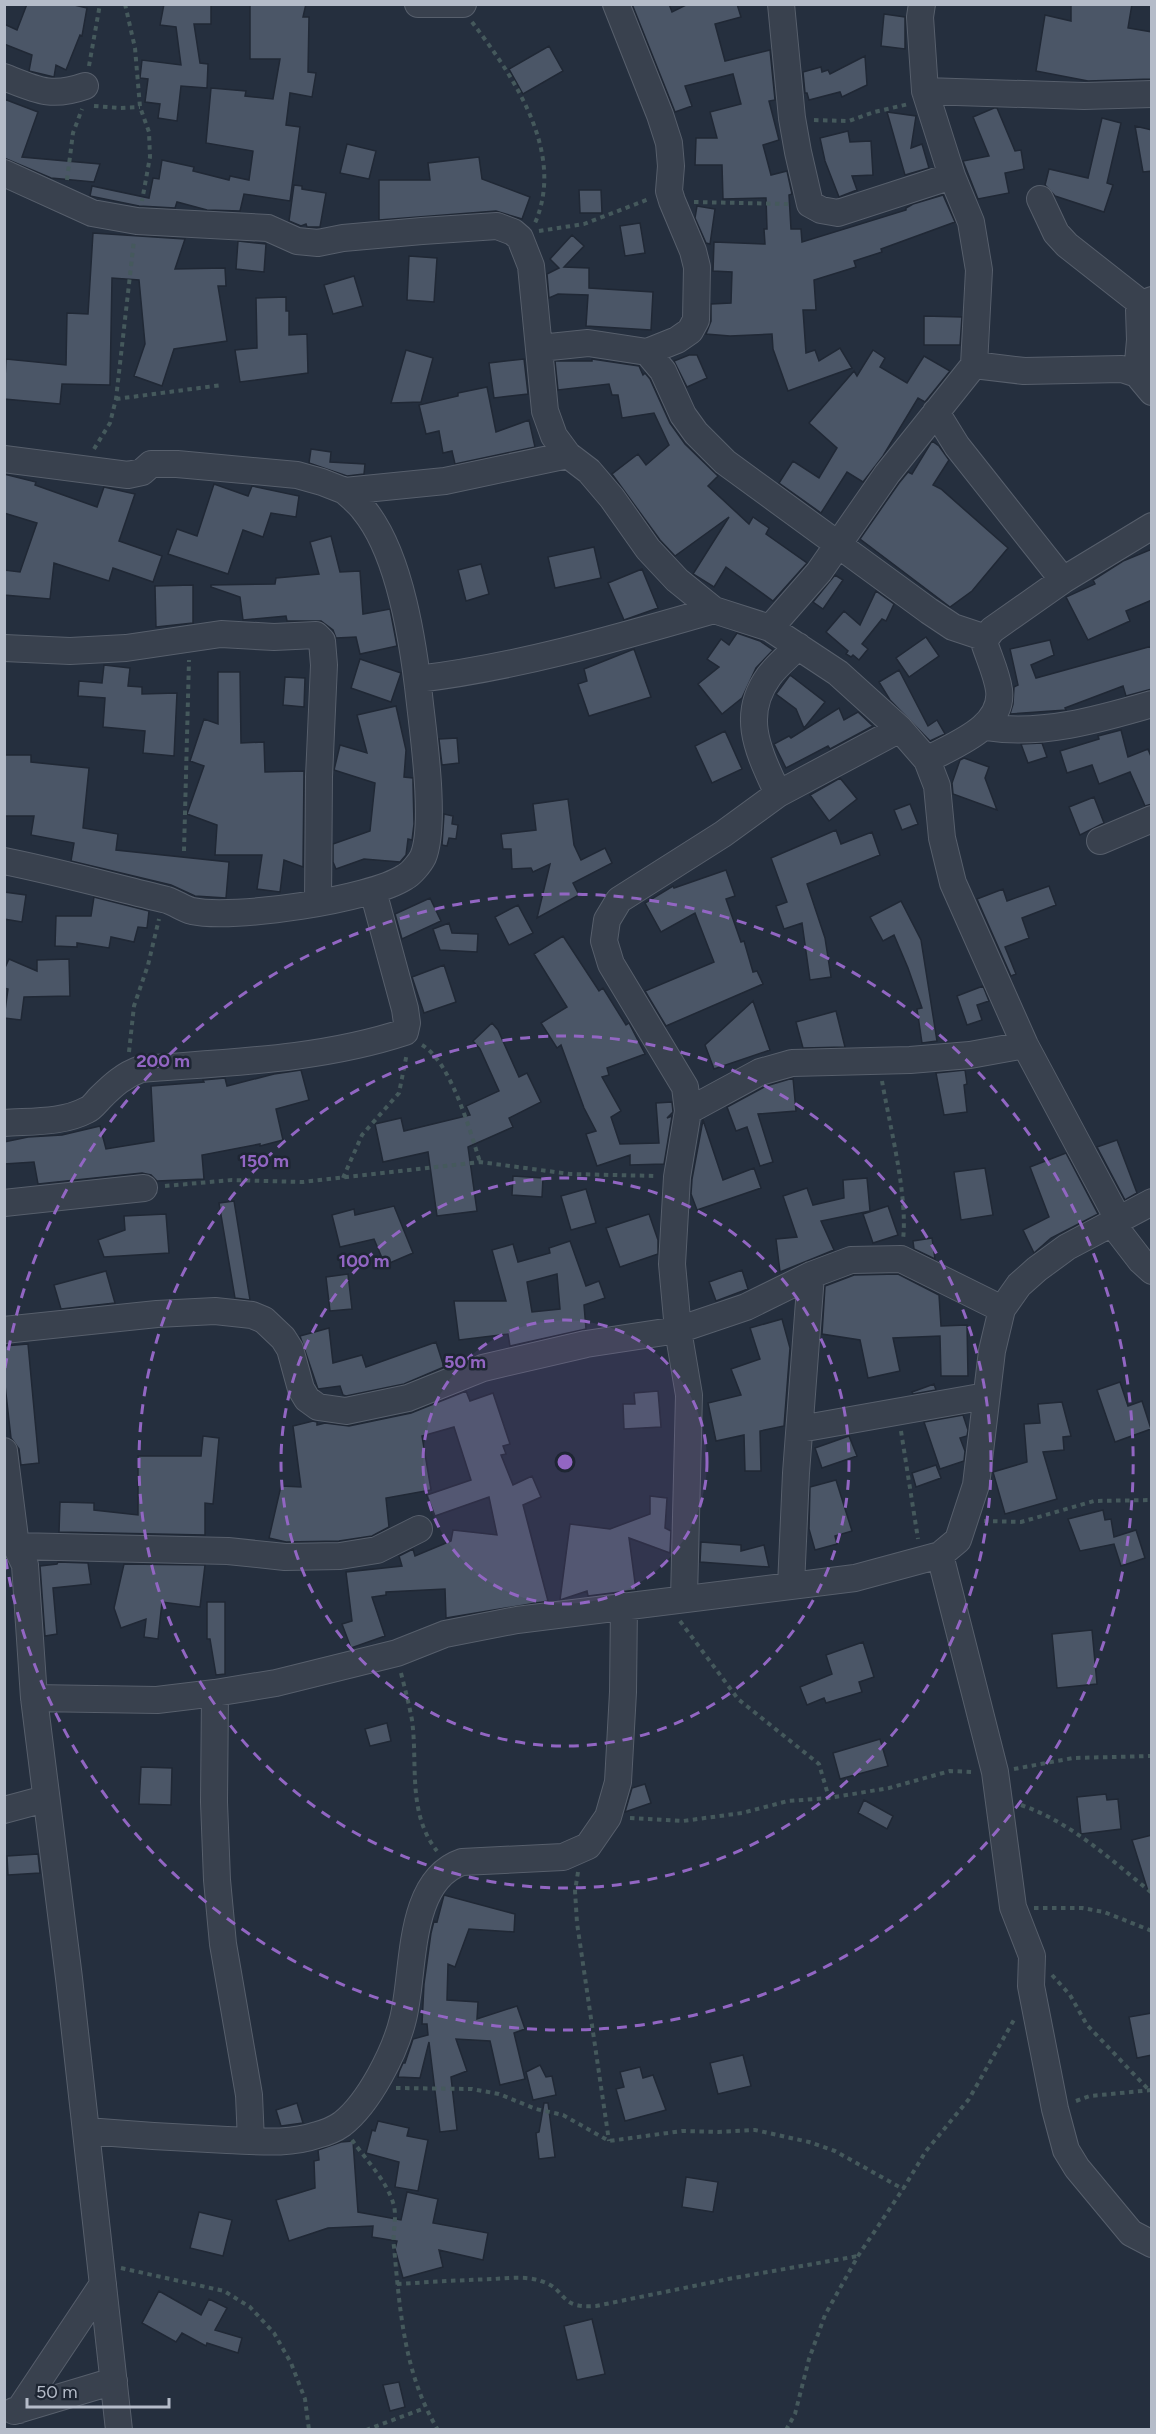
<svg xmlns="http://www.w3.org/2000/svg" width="1156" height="2434" viewBox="0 0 1156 2434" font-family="Figtree,sans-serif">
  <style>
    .building { fill: #4b5667; stroke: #202835; stroke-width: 1.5; fill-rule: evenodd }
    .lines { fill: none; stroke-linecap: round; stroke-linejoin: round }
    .minor-casing { stroke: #575f6c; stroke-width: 28 }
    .path { stroke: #45595c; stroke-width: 4; stroke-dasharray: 4.5 4.5; stroke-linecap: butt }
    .minor { stroke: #39414e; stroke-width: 26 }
    .ring { fill: none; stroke: #9266c3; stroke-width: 3; stroke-dasharray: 10 8 }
    .centre { fill: #9266c3; stroke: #1e2633; stroke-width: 3 }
    .ring-label { font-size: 18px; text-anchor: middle; font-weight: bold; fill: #9266c3; stroke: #1e2633; stroke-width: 5; stroke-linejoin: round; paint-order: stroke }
  </style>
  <rect width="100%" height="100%" fill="#252f3e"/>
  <path class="building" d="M27,4H70L87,8L82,36L80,35L66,70L56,65L54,77L29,71L32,55L4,44V24L17,30Z
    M164,4H211V24H194L200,63L208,64L207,88L181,86L177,121L158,118L160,104L145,102L148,79L140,78L142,60L181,65L176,27L160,25Z
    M250,4H306L303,17H309L308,72L316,73L312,97L290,93L286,125L300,127L290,201L244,194L240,211L207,210L177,202L175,208L139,206L90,196L92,186L149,198L153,178L159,179L162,160L194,167L193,171L229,180L230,176L249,180L253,151L206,143L211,88L246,91L245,96L273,99L280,59H250Z
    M632,4H669L672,12L688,4H737L741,17L715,24L725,61L770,50L775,100L769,101L779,140L763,145L771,175L787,171L792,194L789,195L791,229H801L802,242L906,210V208L913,204L943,195L955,222L881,249L882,252L854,261L856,267L814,280L816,310H803L806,353L815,350L819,361L840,348L852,368L788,391L773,349L772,334L730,336L706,334L711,321V304L731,303L732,272L713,271L714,242L765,244L764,229H767L766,198L723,199L722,165H695L696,138H717L710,112L741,104L733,74L685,86L692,106L675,112Z
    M1071,4H1132L1128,28L1152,32V79L1088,81L1036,71L1045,15L1071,21Z
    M884,14L905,17V49L881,46Z
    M549,46L563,71L523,94L509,69Z
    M865,56L867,85L842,97L840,92L809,100L807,93H805L803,72L821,67L822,72L828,70L830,74Z
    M4,99L38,112L22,157L100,164L94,182L51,178L4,158Z
    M994,108H997L1015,151L1021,150L1024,169L1005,173L1009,193L978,199L963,161L989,156L973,117Z
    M887,112L916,116L911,148L922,144L929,168L905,175Z
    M1102,118L1121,123L1107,183L1113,185L1104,212L1055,196L1045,185L1049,169L1088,178Z
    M1135,126L1152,130V171L1143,172Z
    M848,131L850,142L871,141L873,175L852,176L857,190L839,197L825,161L820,138Z
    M347,144L376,151L369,179L340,173Z
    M479,157L482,179L530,197L522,219L496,211L379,220V180H430L428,163Z
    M294,185L302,186V189L326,193L320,227H307L306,224L301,226L289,221Z
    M579,190H601L602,213H580Z
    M697,206L715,209L710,244L706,243L695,218Z
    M640,223L645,253L625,256L620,226Z
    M93,233L185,239L175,269L225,268L226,286H218L227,341L174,349L162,386L134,376L145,344L139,280L112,278L110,385L62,384L60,404L4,399L6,359L66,365L67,313L88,314Z
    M572,235L584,246L564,267L589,268V288L653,292L651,330L586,326L588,295L558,294L549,298L547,274L559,268L550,259Z
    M238,241L266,244L264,272L236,269Z
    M409,256L437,258L434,302L407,300Z
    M354,276L363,306L333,314L324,285Z
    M286,297V311H289V335L307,334L308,373L240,382L235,350L257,348L256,298Z
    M924,316L962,317L960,345H924Z
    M406,350L433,358L421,402L391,403Z
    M873,350L885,358L880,367L907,383L924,356L950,371L925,402L918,398L883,456L863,482L847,472L821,513L779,483L793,461L819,478L837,448L809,423L854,371L857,376Z
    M689,355H697L707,378L687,387L674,361Z
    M524,359L528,394L494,398L489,363Z
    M592,359L639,366L643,375L645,373L650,379L670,423L685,444L718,476L708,486L749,524L753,517L769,528L766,534L807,563L773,601L726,567L714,587L693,574L729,517L675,556L660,540L612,474L638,454L646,465L669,445L654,413L622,418L618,395H612L609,384L558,390L555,361H592Z
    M487,387L496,432L529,420L535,447L455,464L452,451L443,453L439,431L426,434L419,405L458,396V393Z
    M932,441L939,446L949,460L933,485L941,489L1008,548L972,591L950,607L860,539L899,483L908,472L912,474Z
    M311,449L331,452L330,462L365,464L364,474L347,476L309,463Z
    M4,474L36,482L35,485L97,507L104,487L135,494L119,541L162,556L153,582L113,568L109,581L54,563L50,599L4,595V570L20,572L37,523L4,513Z
    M214,484L248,496L252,486L299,496L296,517L271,513L263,537L243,530L228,574L168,554L177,529L197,536Z
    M331,536L340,572L360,571L363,614L390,609L397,646L360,654L356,637L336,638L333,630L321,621H287L286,616L243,620L240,597L211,587V585L275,584L276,578L319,574L310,542Z
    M594,547L601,578L555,588L548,557Z
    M1152,549V600L1126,611L1130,621L1088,640L1066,597L1095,584L1093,580L1123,561Z
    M481,564L489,594L466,601L458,570Z
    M642,569L658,608L624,620L608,583Z
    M835,575L843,580L823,609L813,602Z
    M193,585V623L156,627L155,586Z
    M876,591L894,604L886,621L882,619L862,644L868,649L859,660L853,655L851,657L846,654L848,651L826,632L844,611L860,625Z
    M737,633L760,641L773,650L756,668L742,698L722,714L698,684L719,667L707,659L721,639L729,645Z
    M926,637L939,656L909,677L896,658Z
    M1050,640L1054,655L1031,665L1036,678L1152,646V689L1126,696L1123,686L1065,708L1066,710L1010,714L1013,704L1014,687L1018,685L1010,649Z
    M634,649L651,697L589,716L578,684L587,681L584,669Z
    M360,659L401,673L391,702L351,688Z
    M104,665L130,668L128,686L142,687V694L177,693L174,756L143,753L145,731L103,727L105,698L78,696L79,681L102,683Z
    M899,670L928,726L937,720L945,734L930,741L890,700L879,682Z
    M218,672H240L241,743L264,742L265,772L304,771L303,867L284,860L280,892L257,889L262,855H215L217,825L187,814L204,766L190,761L204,719L218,724Z
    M790,675L825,702L804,728L796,709L776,694Z
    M285,677L305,678L304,707L283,705Z
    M396,706L406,750L404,777L413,778V783L414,824L412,840L408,839L406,855L400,862L364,859L336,869L333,862V844L370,831L375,783L334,770L340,745L367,753L357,715Z
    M839,708L844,720L858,712L873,726L830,749L828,746L786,768L774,744L789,736L791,738Z
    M1121,730L1128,757L1148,749L1152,759V804L1145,806L1130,772L1099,784L1092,765L1067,773L1060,751L1099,739L1098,736Z
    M725,731L742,769L712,783L695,746Z
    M457,738L459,763L442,765L439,739Z
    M1042,743L1047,757L1028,763L1021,744Z
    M4,755H31V762L89,768L83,828L118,834L116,850L229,862L226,898L195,896L171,885L71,861L74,843L31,835L34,816H4Z
    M964,758L989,767L985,778L997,810L953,794L952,783L960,760Z
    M840,778L857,799L829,821L810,795Z
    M1094,797L1104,823L1080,835L1069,807Z
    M568,799L574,845L581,860L605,848L612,863L573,883L579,895L537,918L550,864L533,872L531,868L512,869L511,849H503L501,834L536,830L533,804Z
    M910,804L918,824L902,830L894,810Z
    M444,814L453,816L452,824L458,825L456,839L449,838L447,846L442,845Z
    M836,830L841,844L872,832L880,855L807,884L825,938L831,977L810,980L802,923L784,929L776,906L787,902L771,858Z
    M726,870L735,896L726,899L741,942L744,941L753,972L757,971L763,984L666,1026L645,991L714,962L695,913L661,932L645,903L673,886L674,888Z
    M1049,886L1056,905L1022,918L1029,938L1005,947L1016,974L1011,976L977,899L1003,889L1007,901Z
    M4,892L26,895L22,922L4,919Z
    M94,897L149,911L147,928L138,927L134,942L111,937L109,948L77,943V947L55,946L56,916H91Z
    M430,898L441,921L402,939L395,914Z
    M901,901L921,940L937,1041L922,1043L917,1009L922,1008L908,968L894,935L883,941L870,917Z
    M518,905L533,933L509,945L495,917Z
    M449,923L452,933L478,934L477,952L440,950L433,929Z
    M563,936L599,991L603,988L626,1025L629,1023L645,1054L607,1068L609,1075L602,1077L621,1111L611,1117L620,1144L659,1143L656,1103L672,1102L673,1112L667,1118L672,1116L664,1164L630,1165V1155L597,1166L586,1134L596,1131L584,1108L561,1045L557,1048L541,1023L567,1007L534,954Z
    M9,959L37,971V960L69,959L70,996L24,997L21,1020L4,1018L8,989L4,988V970Z
    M444,965L456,1002L424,1013L412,977Z
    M983,986L989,1001L977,1005L982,1020L967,1025L957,996Z
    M753,1001L770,1050L714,1069L705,1045Z
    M836,1011L845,1047L803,1048L796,1022Z
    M492,1023L498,1030L519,1077L527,1073L541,1102L509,1118L513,1127L468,1147L477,1211L437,1216L428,1152L383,1162L375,1124L401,1118L404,1131L470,1115L466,1106L499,1091L480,1049L473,1041Z
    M301,1070L309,1100L276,1109L283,1140L260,1146V1144L202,1155L204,1179L157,1181L151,1175L142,1173L38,1184L34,1162L4,1164V1142L28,1137L62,1135L100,1126L106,1149L154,1141L151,1086L204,1082L203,1080L225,1078L227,1086L274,1074Z
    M965,1070L967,1084L964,1085L967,1112L944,1115L936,1073Z
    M793,1078L796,1111L758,1114L773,1162L760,1166L747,1127L736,1131L727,1107L766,1086Z
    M703,1120L723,1180L754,1168L761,1188L697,1210L691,1194L692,1179Z
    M1117,1140L1137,1193L1125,1200L1097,1147Z
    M1066,1153L1098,1214L1051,1238L1034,1253L1023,1230L1049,1217L1030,1167Z
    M985,1168L993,1215L961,1220L954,1172Z
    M513,1176L543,1178L542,1197L512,1195Z
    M867,1178L870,1211L821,1221L834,1250L780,1272L776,1239L797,1237L783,1196L807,1188L813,1205L844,1198L843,1180Z
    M586,1189L596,1223L571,1230L561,1196Z
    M234,1201L250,1300L235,1298L219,1203Z
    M394,1206L413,1253L385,1265L374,1239L340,1247L332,1215L354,1209L355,1215Z
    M888,1206L898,1235L873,1243L863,1214Z
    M166,1214L169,1253L104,1257L98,1240L125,1230L124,1216Z
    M649,1214L658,1240V1254L620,1267L606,1228Z
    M932,1238L935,1259L914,1249L913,1241Z
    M570,1241L586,1286L599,1281L605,1298L584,1305L586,1329L510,1346L508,1334L459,1340L454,1301H506L492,1250L513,1244L518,1262L550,1253L549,1248ZM557,1274L560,1309L532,1312L527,1282Z
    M742,1270L748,1289L716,1301L709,1282Z
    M106,1271L115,1303L61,1309L54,1285Z
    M348,1274L352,1309L330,1311L326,1277Z
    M898,1274L939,1295L941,1326L967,1325L968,1376H941L940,1336L893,1338L900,1371L868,1378L860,1340L822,1334L825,1286L854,1275Z
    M782,1319L790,1348L784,1426L760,1431L761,1471H745L744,1435L716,1441L708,1403L741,1395L731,1369L760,1359L750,1328Z
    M329,1328L333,1363L362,1355L366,1367L436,1342L444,1367L404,1384L346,1396L343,1395L340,1386L318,1389L300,1336Z
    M28,1344L39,1463L21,1465L19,1449L11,1438L4,1376V1346Z
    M1120,1382L1128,1406L1142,1401L1151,1429L1115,1442L1097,1390Z
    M934,1384L936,1390L913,1394L912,1392Z
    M466,1391L470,1401L493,1393L510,1444L503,1446L506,1454L501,1455L513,1485L532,1476L541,1497L523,1505L548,1601L446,1618L445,1589L386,1592V1595L372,1597L385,1636L351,1648L342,1624L352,1621L346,1572L402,1566L399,1556L413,1549L415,1556L451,1541L453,1530L497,1535L489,1497L435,1516L427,1495L471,1480L454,1427L422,1436L431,1490L386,1498L389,1527L372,1536L339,1541L286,1542L269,1538L281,1486L301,1487L293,1426L313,1421L317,1422V1425L325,1423L349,1426L411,1413Z
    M658,1391L661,1427L624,1429L623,1404H635L634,1393Z
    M1062,1402L1071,1436L1063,1437L1064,1450L1043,1452L1057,1499L1005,1514L993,1472L1027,1462L1024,1424L1040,1423L1038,1404Z
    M963,1415L968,1430L967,1436L960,1438L965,1451L964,1461L940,1469L924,1422Z
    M203,1436L219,1438L213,1504L205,1503V1535L59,1532L60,1502L94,1503V1510L138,1515V1456H201Z
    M849,1436L857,1456L822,1468L815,1448Z
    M936,1465L941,1478L916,1487L912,1473Z
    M836,1480L852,1531L835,1536L837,1544L815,1550L809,1529L810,1487Z
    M650,1496L667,1498L665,1528L671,1531L670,1553L629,1538L636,1590L588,1596L587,1591L560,1600L570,1524L610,1529L650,1514Z
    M1103,1510L1105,1520L1111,1519L1114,1537L1136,1530L1145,1558L1121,1566L1114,1544L1080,1551L1068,1519Z
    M701,1542L741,1545V1551L764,1545L769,1567L700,1562Z
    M58,1562L88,1563L91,1584L53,1588L57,1634L45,1636L40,1566L57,1564Z
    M124,1564L205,1565L200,1607L162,1602L158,1639L144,1637L146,1619L121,1628L114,1608Z
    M207,1602H225V1674L216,1675L210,1639H207Z
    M1092,1630L1097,1684L1057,1688L1052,1634Z
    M863,1642L874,1677L859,1682L862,1692L826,1703L824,1698L807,1705L800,1687L832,1674L826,1655Z
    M387,1723L391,1741L370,1746L365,1729Z
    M880,1739L888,1766L840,1779L833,1753Z
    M141,1767L172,1768L171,1805L139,1804Z
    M645,1784L651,1803L625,1812L632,1788Z
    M1106,1794L1107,1800L1118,1799L1121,1829L1081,1834L1077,1797Z
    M864,1800L893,1816L887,1829L858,1813Z
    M1152,1835V1891H1148L1132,1840Z
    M38,1854L40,1873L8,1875L7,1856Z
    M444,1895L515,1914L514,1932L469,1929L455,1967L448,1964L447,2000L478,2002L477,2019L517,2006L525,2029L514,2033L525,2079L500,2085L490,2041L456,2039L467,2071L451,2077L457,2130L440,2132L429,2042L420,2078L398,2077L399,2072L403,2063H405L413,2039L428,2035L427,2024H422L424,1984L431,1933L434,1921L437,1922Z
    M1152,2013V2055L1137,2058L1129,2017Z
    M743,2055L751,2086L718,2094L710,2063Z
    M540,2065L546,2077L552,2076L556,2095L533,2100L526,2072Z
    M640,2067L643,2078L653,2075L666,2110L625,2121L616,2089L624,2087L620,2072Z
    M297,2103L303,2123L281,2126L276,2110Z
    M544,2103H548L555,2157L539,2159L536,2133L539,2132Z
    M378,2121L409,2128L407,2136L428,2140L418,2191L395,2187L399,2162L366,2153L372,2130L375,2131Z
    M353,2141L358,2212L401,2220L407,2192L438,2199L433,2223L488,2233L483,2260L439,2250L443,2267L403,2278L395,2249L397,2241L372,2237L373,2226L328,2228L289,2241L276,2200L315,2188L314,2161L319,2160L318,2150L341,2142Z
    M686,2177L718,2182L713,2212L682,2207Z
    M199,2212L232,2220L223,2256L190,2248Z
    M159,2291L201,2315L209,2299L227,2308L215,2330L242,2338L238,2353L207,2343L206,2346L182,2333L176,2342L142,2323Z
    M592,2319L605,2374L577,2380L564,2326Z
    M399,2382L405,2407L390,2411L383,2385Z"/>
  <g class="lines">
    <defs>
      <path id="minor" d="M418,4H463
        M616,4L660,115L669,143L671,166L669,191L672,201L693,251L697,267L696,320L690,331L677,340L647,352
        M781,4L792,118L798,152L810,204L821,210L838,213L952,176
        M922,4L920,17L925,91L952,176L971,222L979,270L974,365
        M4,77C37,90 51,98 85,86
        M925,91L1084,96L1152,94
        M4,173L92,213L137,221L268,228L297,241L318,243L343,238L422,231L497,226L513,232L520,238L531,266L545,411L554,436L568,455L589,471L612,498L648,549L677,580L714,610L770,628L838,673L900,729L927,760L937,786L942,838L953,883L1025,1045L1118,1219
        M1040,199L1056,233L1067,245L1142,304
        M540,348L588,343L647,352L663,371L683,415L696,433L725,462L929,611L953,627L986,638
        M1137,374L1140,340L1139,310L1142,304L1152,300
        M936,412L957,446L1063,580
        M4,459L128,475L142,472L151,464H177L297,475L322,482L345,491L445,481L568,455
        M770,628L819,572L887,474L974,365L1024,371L1122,369L1137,374L1152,392
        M4,648L70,651L126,648L221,634L274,637L316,635L322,641L324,665L319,777L318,902
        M418,679C518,667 617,638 714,610
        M985,727C1041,736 1097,720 1152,704
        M927,760C953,745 1004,728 999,690C997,675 990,660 985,645L986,638L992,630L1063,580L1152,526
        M778,794C760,754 739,717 769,676C777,665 789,656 798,646
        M1100,841L1152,819
        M4,861C59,872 113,887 167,900C176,903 184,909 192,911C233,920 370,900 405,877C411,874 420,863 423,857C436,826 424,739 420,704C414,647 401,555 364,510C359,503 351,497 345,491
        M688,1111L760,1072L792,1063L910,1060L970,1055L1025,1045
        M4,1123C31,1121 63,1123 87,1110C92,1108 96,1102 100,1098C113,1085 124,1075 141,1069C230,1062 320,1060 405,1032L407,1023L405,1009L373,891
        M4,1203L144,1188
        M1111,1222L1141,1261L1152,1271
        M4,1330L157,1314L215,1311L252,1315L264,1320L283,1338L290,1349L301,1389L307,1399L318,1407L346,1411L408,1398L483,1368L586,1344L678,1330L746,1307L811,1275L851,1260L901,1259L1002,1309
        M800,1429L986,1396
        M4,1451L16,1546L25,1565L34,1698L69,1978L119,2430
        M16,1546L228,1551L285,1557L340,1556L377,1550L419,1529
        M940,1555L995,1772L1013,1907L1032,1956L1031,1986L1055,2109L1066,2150L1077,2168L1131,2233L1152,2244
        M791,1586L796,1473L811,1275
        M684,1598L689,1395L678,1330L672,1264L677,1177L688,1111L685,1087L611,964L604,941L607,920L619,900L723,834L778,794L900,729
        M215,1693L214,1802L217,1880L223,1944L249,2095L251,2141
        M34,1698L157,1700L215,1693L276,1683L397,1653L445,1634L517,1620L855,1578L940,1555L958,1540L976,1485L992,1351L1002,1309L1019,1285L1037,1269L1067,1247L1152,1202
        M4,1810L45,1799
        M86,2131C133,2135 180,2138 227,2140C257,2141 288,2145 317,2135C325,2133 335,2129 342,2124C369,2103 395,2052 403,2019C415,1973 406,1881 462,1862L563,1857L588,1846L608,1817L618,1782L623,1692L624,1606
        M19,2410L103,2284
        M14,2411L114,2381"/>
    </defs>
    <use href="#minor" class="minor-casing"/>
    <path class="path" d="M125,4L135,48L140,107L149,132L150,157L142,201
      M472,22C513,76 566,152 535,223
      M89,66L100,4
      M94,106L120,108L140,107
      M814,120L849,121L874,112L909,104
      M67,180L73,133L82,109
      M694,202L788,204
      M539,231L584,224L649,199
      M116,399L222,385
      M94,449L110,423L116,399L134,240
      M184,851L189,660
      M422,1045C451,1062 470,1131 480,1162
      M129,1052L134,1006L148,965L159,919
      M882,1081C890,1127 908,1196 903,1240
      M343,1178L362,1135L399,1093L407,1053
      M165,1186L232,1180L303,1182L480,1162L570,1174L657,1176
      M901,1431L918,1539
      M984,1521L1021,1522L1094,1501L1152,1500
      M680,1621L738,1699L819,1764L829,1798
      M401,1673C405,1689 409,1704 412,1720C418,1765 407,1813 437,1851
      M1014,1769L1073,1758L1152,1756
      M1021,1805C1071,1822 1111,1860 1152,1893
      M630,1818L683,1821L742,1813L788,1801L829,1798L889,1788L950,1771L974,1772
      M578,1872L575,1891L577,1923L609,2141
      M1034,1908H1082L1104,1912L1152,1931
      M1052,1975L1070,1995L1087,2025L1148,2089
      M396,2088L472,2089L499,2094L536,2109L563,2115L609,2141L682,2131L718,2132L755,2130L809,2142L835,2151L903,2189
      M1076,2101L1090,2096L1152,2090
      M352,2140C366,2160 388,2182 394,2206C397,2220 392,2234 394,2247C400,2311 404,2374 438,2430
      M121,2268L224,2291L250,2307L274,2333L291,2363L305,2399L309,2430
      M397,2284C430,2282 462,2280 494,2279C509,2278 527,2276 541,2281C568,2289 557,2309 596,2306L728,2279L858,2256
      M366,2430L425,2408
      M786,2430L795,2414L809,2359L825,2315L858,2256L903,2189L926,2151L969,2099L1015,2018"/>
    <use href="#minor" class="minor"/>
  </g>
  <circle cx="565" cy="1462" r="142" fill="#9266c3" fill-opacity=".12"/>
  <g class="ring">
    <circle cx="565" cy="1462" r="142"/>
    <circle cx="565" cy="1462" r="284"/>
    <circle cx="565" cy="1462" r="426"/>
    <path d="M5 1368A568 568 0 1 1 5 1556"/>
  </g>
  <circle cx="565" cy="1462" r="9" class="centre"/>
  <g class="ring-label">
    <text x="163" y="1067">200 m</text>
    <text x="264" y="1167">150 m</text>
    <text x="364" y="1267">100 m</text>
    <text x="465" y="1368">50 m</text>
  </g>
  <rect width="1156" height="2434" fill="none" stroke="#b5bcc9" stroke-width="12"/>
  <path d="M27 2398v9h142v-9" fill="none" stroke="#b5bcc9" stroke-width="3"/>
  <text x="36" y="2398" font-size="18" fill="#b5bcc9" stroke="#1e2633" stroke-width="4.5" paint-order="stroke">50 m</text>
</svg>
